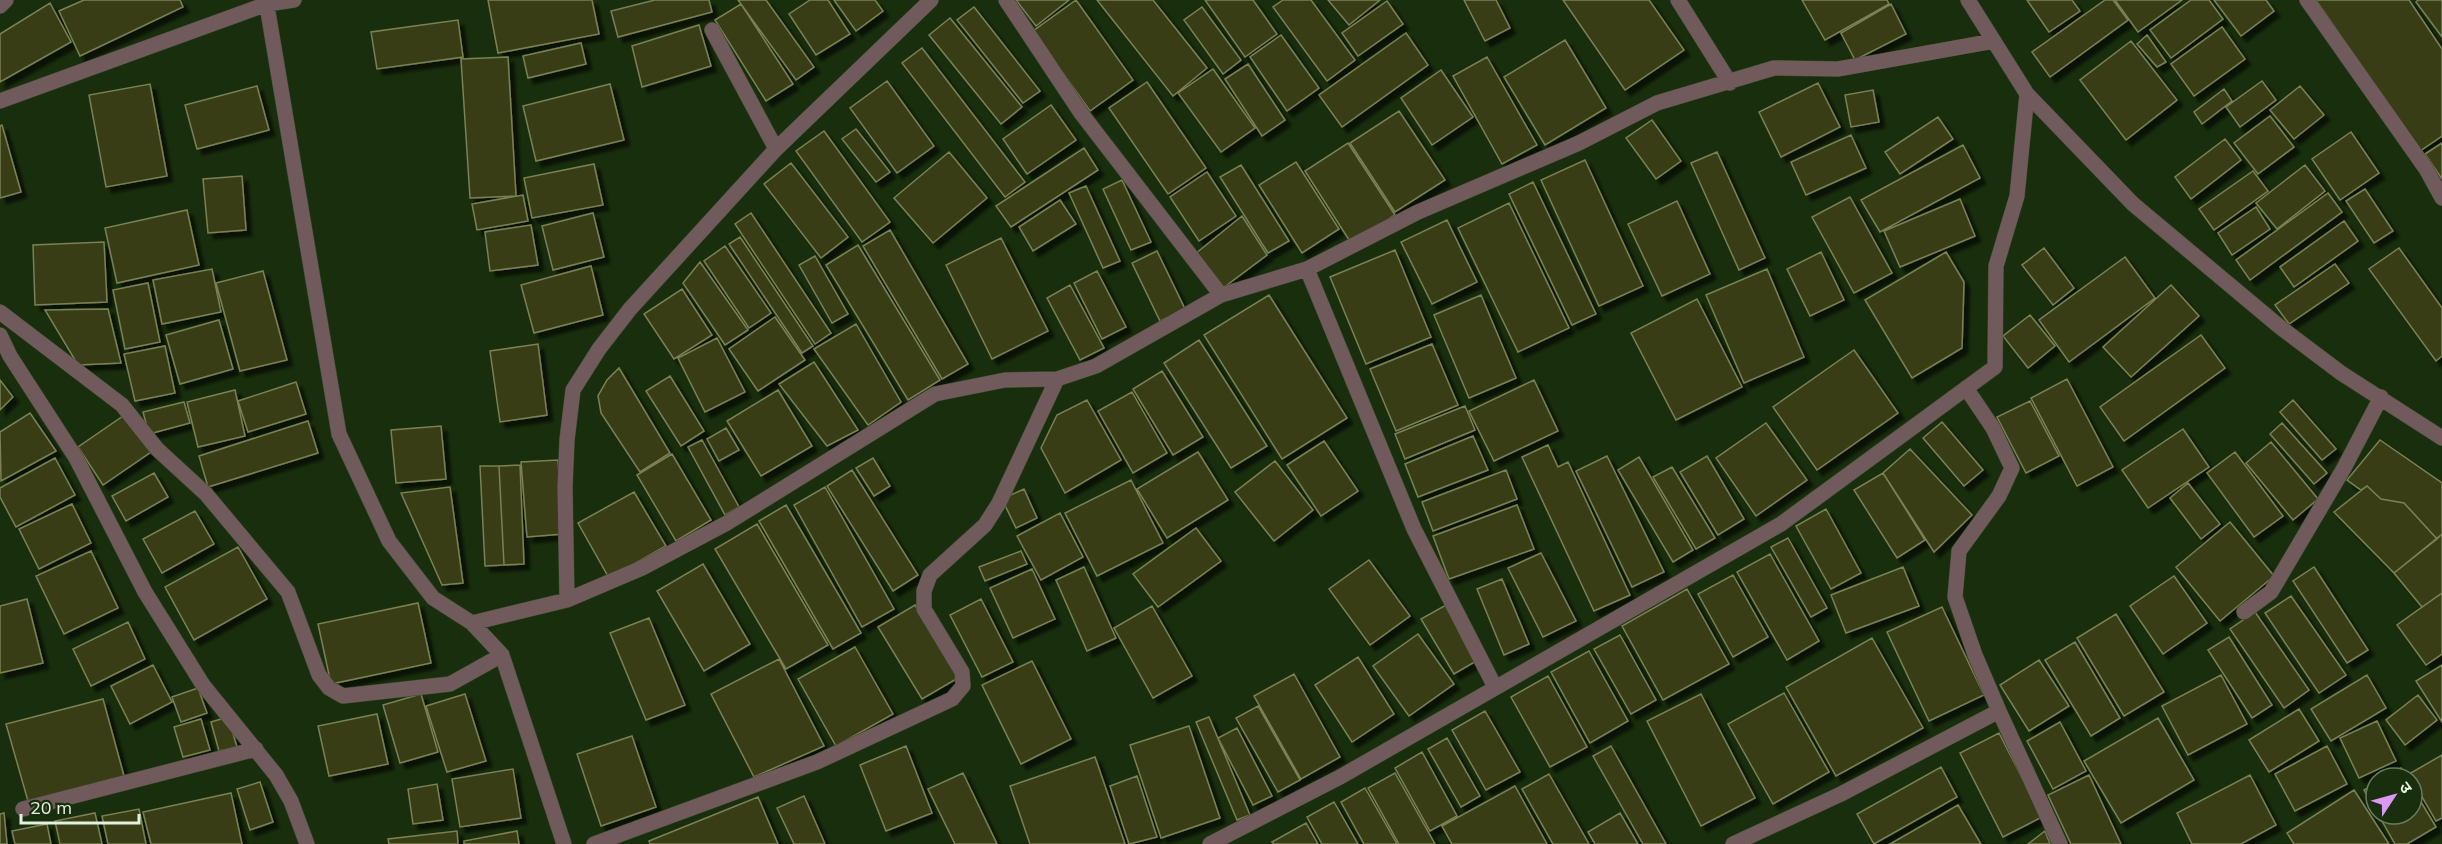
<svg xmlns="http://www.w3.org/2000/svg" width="2442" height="844" viewBox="0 0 2442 844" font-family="Mulish,'Noto Sans Devanagari',sans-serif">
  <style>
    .building { fill: #383d13; stroke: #7a8155; stroke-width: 1.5; filter: url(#shadow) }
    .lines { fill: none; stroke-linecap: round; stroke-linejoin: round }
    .minor-casing { stroke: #354929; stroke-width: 16 }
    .minor { stroke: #705a5b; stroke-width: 15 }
  </style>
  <defs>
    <filter id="shadow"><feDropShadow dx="5.5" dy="5.5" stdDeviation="1.5" flood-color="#0009"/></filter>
  </defs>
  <rect width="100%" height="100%" fill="#182e0c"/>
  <path class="building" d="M84,0H180L183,7L80,56L59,11Z
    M488,0H592L599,34L498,53Z
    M655,0H709L712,12L618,37L611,11Z
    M738,0H766L814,67L796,80Z
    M810,0H828L850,34L816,55L789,14Z
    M834,0H875L883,11L856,31Z
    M1016,0H1069L1036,26Z
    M1076,0L1133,80L1090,111L1033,31Z
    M1097,0H1153L1207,68L1173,96Z
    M1205,0H1253L1277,34L1245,57Z
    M1283,0H1311L1355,60L1327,81L1273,7Z
    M1328,0H1380L1349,25Z
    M1464,0H1496L1510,28L1485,41Z
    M1563,0H1649L1684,50L1625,90Z
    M1802,0H1887L1889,4L1825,40Z
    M2027,0H2072L2080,11L2049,32Z
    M2105,0H2113L2128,20L2050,77L2032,52Z
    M2115,0H2182L2138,32Z
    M2191,0H2209L2223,19L2171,58L2150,30Z
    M2214,0H2266L2274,11L2241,36Z
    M2316,0H2409L2442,49V136L2420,151Z
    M2418,0H2442V37L2416,2Z
    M1387,1L1403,24L1358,56L1342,33Z
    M50,3L71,42L0,82V34Z
    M741,4L793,84L766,101L715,20Z
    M1891,4L1906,34L1855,60L1841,33Z
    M974,7L1040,91L1023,103L957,20Z
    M1202,7L1241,60L1223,74L1184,20Z
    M950,18L1022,107L1001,124L929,35Z
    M458,20L463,57L377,69L371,32Z
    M699,25L711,66L642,87L632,46Z
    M2222,27L2245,59L2194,96L2171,64Z
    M1406,33L1428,65L1342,127L1319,95Z
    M1281,35L1319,88L1287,111L1250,57Z
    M2147,35L2166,62L2157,67L2137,44Z
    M1565,40L1606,108L1545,145L1504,77Z
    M2131,41L2177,100L2126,140L2080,80Z
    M581,43L586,64L528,78L523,56Z
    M922,48L1025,182L1005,197L902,63Z
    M508,57L516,196L470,198L461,59Z
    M1487,57L1537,145L1502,164L1453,76Z
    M1248,64L1285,120L1262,136L1225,79Z
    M1213,69L1255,128L1221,152L1178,93Z
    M1441,70L1473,117L1432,145L1401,98Z
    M887,81L934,146L897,173L850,108Z
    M2262,81L2276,100L2240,127L2226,107Z
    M1147,82L1206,168L1168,194L1109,108Z
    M1818,83L1840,127L1781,157L1759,112Z
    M150,84L167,176L106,187L89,95Z
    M610,84L624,140L536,161L523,106Z
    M257,86L269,130L197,149L185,105Z
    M2300,86L2324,115L2294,139L2270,110Z
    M2224,89L2232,101L2202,124L2194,112Z
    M1873,90L1879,122L1851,127L1845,95Z
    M1051,105L1076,140L1027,174L1003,139Z
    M1399,111L1445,180L1395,212L1350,143Z
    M2270,116L2294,147L2258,174L2234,143Z
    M1938,117L1953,139L1900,174L1885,152Z
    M1652,120L1681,161L1656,179L1626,138Z
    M2,125L21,192L0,198V126Z
    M856,129L890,172L876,182L842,139Z
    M824,131L890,222L862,242L796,151Z
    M2351,132L2379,173L2340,200L2312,159Z
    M1851,135L1866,168L1806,195L1791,162Z
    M2225,139L2241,160L2191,199L2175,177Z
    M1348,143L1395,215L1351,243L1305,171Z
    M2442,143V179L2425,154Z
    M1963,145L1980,178L1880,232L1861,200Z
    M1084,148L1098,170L1011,227L996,206Z
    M949,152L987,198L933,243L894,198Z
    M1717,152L1765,258L1739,270L1691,163Z
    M1585,160L1643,286L1599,306L1541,180Z
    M1296,162L1339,229L1302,253L1259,185Z
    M791,163L848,237L821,258L764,184Z
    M594,164L603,205L532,218L524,178Z
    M1241,165L1289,241L1268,253L1220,177Z
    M2305,165L2325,191L2277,229L2256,203Z
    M2253,171L2268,191L2214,230L2199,209Z
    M1207,172L1236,216L1199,241L1170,197Z
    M242,176L246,230L208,233L203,179Z
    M1122,180L1151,242L1131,250L1103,189Z
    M1533,182L1596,314L1572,325L1509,194Z
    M1086,186L1120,261L1103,268L1069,193Z
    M2365,189L2393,231L2374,243L2346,201Z
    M2328,193L2342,212L2250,280L2236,260Z
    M523,195L528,221L477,230L472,204Z
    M1850,197L1892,273L1854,293L1812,217Z
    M1960,199L1975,236L1900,267L1884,231Z
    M1060,200L1076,224L1033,251L1019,227Z
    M1677,201L1710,274L1662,296L1628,224Z
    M1509,203L1569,328L1518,352L1458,228Z
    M2256,207L2270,229L2232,255L2218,233Z
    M187,210L199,265L117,283L105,228Z
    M593,213L604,257L553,270L542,226Z
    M751,213L831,333L815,344L735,224Z
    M1242,216L1267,255L1223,288L1195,254Z
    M1447,220L1477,282L1432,304L1401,242Z
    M2344,221L2358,241L2294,287L2280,267Z
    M531,225L538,265L490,271L485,232Z
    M890,230L968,364L942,379L863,246Z
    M740,237L813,346L802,353L729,244Z
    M1001,238L1048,331L992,359L946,265Z
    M104,242L107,302L35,305L33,245Z
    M858,245L940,380L908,400L826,265Z
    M725,246L771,313L749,328L704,261Z
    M2044,248L2074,288L2053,305L2022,265Z
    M2399,248L2442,308V356L2436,361L2369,269Z
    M1395,250L1431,337L1366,364L1330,277Z
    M1157,251L1185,309L1160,321L1132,263Z
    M1821,252L1844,300L1810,316L1787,269Z
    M1946,252L1964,282L1962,348L1912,378L1865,300Z
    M815,256L848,314L832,323L799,265Z
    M2125,257L2155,298L2069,362L2039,320Z
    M700,262L748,330L725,345L683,283Z
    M2335,264L2349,283L2289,324L2275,305Z
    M591,266L603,315L534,333L521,285Z
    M212,269L221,312L162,324L153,280Z
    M1767,269L1804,357L1744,383L1706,295Z
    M263,271L287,360L240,371L216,283Z
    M1097,271L1126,327L1102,339L1074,283Z
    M148,283L160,342L125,349L113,290Z
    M1070,285L1104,348L1080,360L1047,298Z
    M2171,285L2199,316L2131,377L2103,347Z
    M682,289L712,335L674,359L644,314Z
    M1269,295L1347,418L1282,459L1204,335Z
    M1481,295L1516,378L1469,398L1434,315Z
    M1697,299L1742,387L1676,420L1631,333Z
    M108,309L121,363L78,365L45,310Z
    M2030,315L2055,346L2028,368L2003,336Z
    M775,317L805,360L758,391L729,349Z
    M219,320L233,369L180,384L166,335Z
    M856,324L901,402L868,425L814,349Z
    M2201,335L2225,368L2124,441L2100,407Z
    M717,338L745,392L705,412L678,358Z
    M1199,340L1267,446L1231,468L1164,363Z
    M538,344L547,415L500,422L490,351Z
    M1432,344L1458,405L1396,431L1370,369Z
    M165,346L175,393L135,401L124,354Z
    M1854,350L1898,413L1817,470L1773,407Z
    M814,362L858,430L827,446L779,384Z
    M619,368L670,453L640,472L601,413L598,396L607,380Z
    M1162,371L1203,437L1173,455L1133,389Z
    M670,376L704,431L681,446L646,391Z
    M2067,379L2113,467L2077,486L2031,398Z
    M0,380L13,397L0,410Z
    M1534,380L1558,431L1494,461L1469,411Z
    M296,382L306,414L248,432L238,401Z
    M235,390L245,436L198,447L187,402Z
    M778,390L812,446L761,476L727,421Z
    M1132,392L1167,453L1133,473L1098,411Z
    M1087,400L1121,460L1065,493L1041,448L1057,415Z
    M2293,400L2336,449L2322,460L2280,412Z
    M2030,401L2059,456L2026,473L1997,417Z
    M184,402L190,423L149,434L143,412Z
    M1465,406L1475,430L1405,459L1395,434Z
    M30,413L56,451L1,481L0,432Z
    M126,414L151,452L103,485L78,447Z
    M308,421L318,453L208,487L199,456Z
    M1942,422L1983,470L1964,486L1923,438Z
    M1766,423L1807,480L1756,516L1716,458Z
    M2282,423L2327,473L2314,484L2270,434Z
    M441,426L446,479L396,483L391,430Z
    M726,428L739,450L719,461L707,439Z
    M2183,429L2209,467L2148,508L2122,470Z
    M1473,436L1488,470L1418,497L1405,464Z
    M702,440L739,507L725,515L688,447Z
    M2380,440L2442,483V534L2437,539L2404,503L2381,499L2367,486L2361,490L2347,480Z
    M1324,441L1358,491L1321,516L1287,465Z
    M2271,442L2318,499L2293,520L2246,463Z
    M1548,445L1558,467L1568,462L1630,595L1594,611L1522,457Z
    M1910,449L1972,515L1934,552L1883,473Z
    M1198,452L1228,500L1167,538L1137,489Z
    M2235,452L2283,516L2254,537L2207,473Z
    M672,454L711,520L676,541L637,475Z
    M1607,456L1664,572L1632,587L1576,471Z
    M1707,456L1744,519L1718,535L1680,472Z
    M1639,457L1693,550L1673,562L1618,470Z
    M55,458L75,495L16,527L0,497V488Z
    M873,458L890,486L874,496L856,468Z
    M558,460L563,534L527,537L521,462Z
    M1275,461L1313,510L1274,541L1235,492Z
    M520,465L524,564L504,565L499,466Z
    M480,466H499L504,565L485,566Z
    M1672,467L1715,538L1696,549L1653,477Z
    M852,470L918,575L893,591L827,486Z
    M1506,470L1517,499L1433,531L1422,502Z
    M154,473L168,497L126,521L112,496Z
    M1883,473L1925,540L1897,558L1854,490Z
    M1131,480L1163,543L1097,576L1065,513Z
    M2188,483L2220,524L2201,539L2170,498Z
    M2367,486L2381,499L2404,503L2437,539L2394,573L2334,512Z
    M450,487L463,583L442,585L401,493Z
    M825,487L894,609L862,627L794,505Z
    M1024,489L1037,518L1016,528L1002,499Z
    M634,492L666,546L609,578L578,523Z
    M72,504L91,543L39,569L19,529Z
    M786,505L861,633L833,649L759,521Z
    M1517,505L1534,549L1449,579L1433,536Z
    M1826,509L1861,573L1831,589L1796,526Z
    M195,511L214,544L162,573L143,539Z
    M1060,513L1083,557L1041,580L1017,536Z
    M2230,522L2274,576L2220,621L2176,567Z
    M757,524L828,645L786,669L715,549Z
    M1196,528L1221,561L1158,607L1133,574Z
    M2442,534V593L2422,607L2394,573Z
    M1788,538L1827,608L1811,617L1771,547Z
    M238,547L267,599L194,640L165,587Z
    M91,551L118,608L64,634L36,576Z
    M1021,551L1027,564L985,581L979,567Z
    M1541,553L1576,621L1543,637L1508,568Z
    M1770,554L1819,641L1787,660L1737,572Z
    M1369,560L1410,616L1370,645L1329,589Z
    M703,564L750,644L704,671L657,591Z
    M1084,567L1116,638L1087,651L1056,580Z
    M1903,567L1919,606L1846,633L1831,595Z
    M2314,567L2368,650L2347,663L2293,581Z
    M1032,569L1055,619L1013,638L990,588Z
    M1733,575L1768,637L1733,657L1698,594Z
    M2174,576L2207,623L2163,654L2130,606Z
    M1502,579L1529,644L1504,655L1477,589Z
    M1687,589L1729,664L1663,700L1622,626Z
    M2442,593V654L2426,665L2397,625Z
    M2291,596L2346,675L2319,693L2265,613Z
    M27,599L43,663L0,673V606Z
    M981,599L1013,662L982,677L950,615Z
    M418,603L431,663L331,684L318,624Z
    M915,605L958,678L922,699L878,627Z
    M1446,605L1478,660L1454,674L1421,619Z
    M1152,606L1192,676L1153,698L1114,628Z
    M1942,607L1984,695L1929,721L1887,632Z
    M2255,612L2309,690L2284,708L2230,629Z
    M2116,614L2164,692L2124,716L2077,638Z
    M649,618L685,705L646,720L610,633Z
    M128,622L145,659L91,686L73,649Z
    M1418,634L1454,684L1409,716L1373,666Z
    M1620,635L1656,700L1631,714L1594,649Z
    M2229,637L2272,705L2252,718L2208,650Z
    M1872,638L1923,728L1836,776L1786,687Z
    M2075,642L2120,718L2091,736L2045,660Z
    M855,647L893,714L836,746L798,679Z
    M1589,651L1628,721L1590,743L1551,672Z
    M1358,657L1394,714L1352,742L1315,685Z
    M779,659L824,746L754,777L711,694Z
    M2039,660L2069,706L2029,731L2000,685Z
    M1032,661L1071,739L1021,764L982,685Z
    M153,665L172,702L130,724L111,686Z
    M2442,665V722L2416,681Z
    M1294,674L1340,757L1301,779L1254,696Z
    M2221,675L2247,724L2188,755L2162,706Z
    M2367,675L2386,708L2331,741L2311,709Z
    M1548,676L1587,747L1550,767L1511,697Z
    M198,688L207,713L181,722L172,697Z
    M1784,693L1829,772L1773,804L1728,724Z
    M421,694L438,752L400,763L383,705Z
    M465,694L486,761L447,772L426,706Z
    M1701,694L1755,798L1701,826L1647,721Z
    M2418,695L2437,720L2405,745L2386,720Z
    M103,699L124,776L28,801L6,724Z
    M1258,706L1300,780L1278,792L1236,718Z
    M2299,709L2319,741L2269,772L2249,740Z
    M1485,711L1520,772L1486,790L1452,730Z
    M377,714L388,764L329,776L318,726Z
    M228,717L237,747L219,751L211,722Z
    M1209,717L1250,815L1237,820L1196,722Z
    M2158,718L2194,780L2121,823L2084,761Z
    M201,719L210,750L183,757L174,727Z
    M2377,721L2396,761L2359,778L2340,738Z
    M2060,722L2086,771L2053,789L2027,741Z
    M1189,726L1220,818L1161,838L1130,745Z
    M1237,728L1272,796L1253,805L1218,738Z
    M1999,733L2042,817L2003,837L1960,753Z
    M632,736L656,807L601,826L577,754Z
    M1447,738L1480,796L1461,807L1428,749Z
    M906,746L932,813L886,831L860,765Z
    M1611,746L1666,844H1643L1593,756Z
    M2327,746L2347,784L2295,811L2275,774Z
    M1422,752L1457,816L1430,831L1395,768Z
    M2442,755V818L2436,821L2409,774Z
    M1095,757L1125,844H1030L1010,786Z
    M1941,767L1957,797L1874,844L1857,814Z
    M2401,768L2407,778H2385Z
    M513,769L521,818L460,827L452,779Z
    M963,773L997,844H955L928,789Z
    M1395,773L1435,844H1399L1368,788Z
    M1549,774L1589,844H1553L1522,789Z
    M2089,775L2121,844H2071L2048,795Z
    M2250,775L2276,825L2241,844H2192L2177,813Z
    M1137,776L1157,837L1129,844L1110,786Z
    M260,782L273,822L250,830L237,789Z
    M2376,783V811L2364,790Z
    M437,784L443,820L413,824L408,789Z
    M1515,786L1547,844H1452L1442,826Z
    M2412,787L2436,827L2407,844H2395L2378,814H2412Z
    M1365,788L1397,844H1364L1341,802Z
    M2354,790L2389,844H2294L2287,833Z
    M231,793L242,844H151L143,812Z
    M804,796L825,844H794L777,808Z
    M758,797L778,844H650L649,841Z
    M1334,802L1358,844H1322L1307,817Z
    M1958,805L1981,844H1890Z
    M139,809L146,844H108L102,816Z
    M4,813L7,844H0V814Z
    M95,813L102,844H60L55,821Z
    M1620,813L1638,844H1595L1588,832Z
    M1306,823L1318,844H1274L1272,842Z
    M47,824L51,844H15L12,831Z
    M457,831L458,844H389L388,839Z
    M517,831L519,844H464V841Z
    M2045,831L2050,844H2028Z"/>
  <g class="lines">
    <defs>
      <path id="minor" d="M266,0L339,434L389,541L433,598L472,623L502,655L564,844
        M1006,0L1081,113L1221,295
        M1678,0L1730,83
        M1968,0L2027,94L2133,204L2280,327L2341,373L2442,438
        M2307,0L2426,169L2442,198
        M0,6L6,0
        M712,30L776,149
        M0,101L267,4L294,0
        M1307,269L1414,529L1495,687
        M0,312L122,405L157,449L206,494L288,592L319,675L329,688L343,696L450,684L502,655
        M0,335L10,356L76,458L145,592L203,685L276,775L291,801L307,844
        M567,600L565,487L567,440L573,390L599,349L630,309L776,149L931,0
        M2244,612L2271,592L2344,468L2381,397
        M472,623L567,600L642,568L727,523L935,394L1005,380L1057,379L1096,366L1221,295L1307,269L1418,212L1579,143L1657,103L1774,68L1838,69L1994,41
        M1999,711L2060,844
        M23,809L256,749
        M594,844L817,762L952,699L963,686L962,672L924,609V591L930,575L985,525L999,503L1057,379
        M1210,844L1340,777L1781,524L1995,367L1996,266L2017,196L2027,94
        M1733,844L1841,794L1999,711L1975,655L1955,597L1959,551L1999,496L2012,468L1993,428L1966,388"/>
    </defs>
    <use href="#minor" class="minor-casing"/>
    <use href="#minor" class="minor"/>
  </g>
  <g transform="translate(2394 796) rotate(54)"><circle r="28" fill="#182e0c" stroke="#6a7c60" stroke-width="1.5"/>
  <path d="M0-4.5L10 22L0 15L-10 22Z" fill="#db99f5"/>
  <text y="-9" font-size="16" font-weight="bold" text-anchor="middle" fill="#e4f2dd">उ</text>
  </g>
  <path d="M21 814v9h118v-9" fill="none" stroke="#e4f2dd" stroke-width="3"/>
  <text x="30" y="814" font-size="18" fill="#e4f2dd" stroke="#182e0c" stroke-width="4.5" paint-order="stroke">20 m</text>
</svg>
